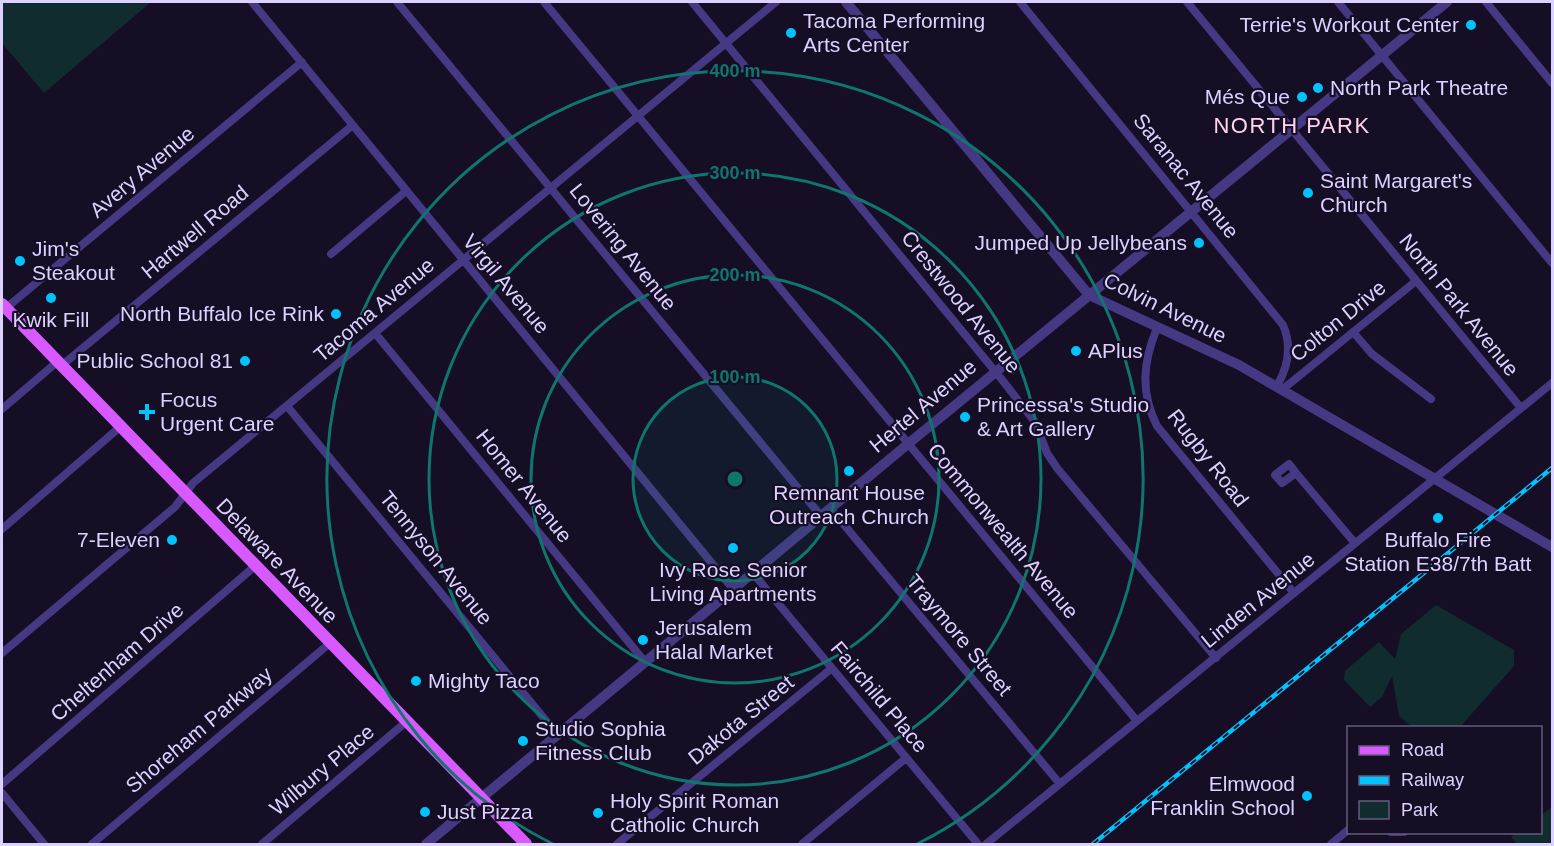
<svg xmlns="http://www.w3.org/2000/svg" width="1554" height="846" viewBox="0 0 1554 846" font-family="Helvetica,sans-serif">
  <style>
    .green { fill: #112c2f }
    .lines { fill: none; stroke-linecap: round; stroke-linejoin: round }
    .minor { stroke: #463984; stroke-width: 8 }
    .tertiary { stroke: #463984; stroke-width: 10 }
    .primary { stroke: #d759ff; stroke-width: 12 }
    .rail-casing { stroke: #00c2fd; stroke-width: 4.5 }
    .rail { stroke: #150e25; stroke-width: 2; stroke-dasharray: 7; stroke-linecap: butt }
    .ring { fill: none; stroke: #0f766e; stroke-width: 3 }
    .poi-dot { fill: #00c2fd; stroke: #150e25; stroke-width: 2 }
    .labels { text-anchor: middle; stroke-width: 4.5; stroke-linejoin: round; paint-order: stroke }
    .poi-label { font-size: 21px; fill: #ddd2ff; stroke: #150e25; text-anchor: start }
    .street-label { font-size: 21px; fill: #ddd2ff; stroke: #150e25 }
    .neighbourhood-label { font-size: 22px; letter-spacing: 1.5px; fill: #ffd4ea; stroke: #150e25 }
    .centre { fill: #0f766e; stroke: #150e25; stroke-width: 3 }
    .ring-label { font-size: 18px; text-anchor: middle; font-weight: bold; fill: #0f766e; stroke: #150e25; stroke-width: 4.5; stroke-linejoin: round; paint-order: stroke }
  </style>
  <rect width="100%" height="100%" fill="#150e25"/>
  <path class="green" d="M2,2H151L44,93L2,43Z
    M1436,605L1514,650V666L1460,727H1412L1399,716L1392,676L1382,697L1370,707L1344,680L1345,671L1379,642L1395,659L1401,634Z
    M1552,807V844H1517L1511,837L1517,833L1540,832L1541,815Z"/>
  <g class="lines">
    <path class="minor" d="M252,2L733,589
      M397,2L821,516
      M544,2L1137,721
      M692,2L1003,381L1035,422L1047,453L1057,468L1216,658
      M1020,2L1283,325C1292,346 1288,367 1277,386
      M1187,2L1521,408
      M1338,2L1552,263
      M1486,2L1552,83
      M331,254L406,191
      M6,308L302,62
      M1157,328C1143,362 1140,392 1157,426L1294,593
      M1353,332L1372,354L1431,399
      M375,333L645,662
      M61,366L353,125
      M1283,389L1416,281
      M287,406L557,734
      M2,409L57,362
      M1296,473L1282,483L1275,475L1289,464L1296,473L1348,535L1355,543
      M830,508L1060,784
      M2,529L120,427
      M752,572L978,844
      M2,653L175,507L193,483L776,2
      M2,784L255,566
      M2,793L44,844
      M1391,832H1404
      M92,844L330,643
      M262,844L406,722
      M617,844L832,668
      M802,844L906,758
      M986,844L1552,383
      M1331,844L1348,830"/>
    <path class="tertiary" d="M846,2L1089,295L1239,365L1552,547
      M426,844L914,439L1447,2"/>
    <path class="primary" d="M2,304L526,844"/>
    <defs>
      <path id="rail" d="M1093,844L1552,468"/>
    </defs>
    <use href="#rail" class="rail-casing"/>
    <use href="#rail" class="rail"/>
  </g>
  <circle cx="735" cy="479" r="102" fill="#0f766e" fill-opacity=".12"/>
  <g class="ring">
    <circle cx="735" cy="479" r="102"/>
    <circle cx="735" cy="479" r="204"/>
    <circle cx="735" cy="479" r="306"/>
    <path d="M553 844A408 408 0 1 1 917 844"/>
  </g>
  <g class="poi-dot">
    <circle cx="1471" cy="25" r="6"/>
    <circle cx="791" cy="33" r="6"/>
    <circle cx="1318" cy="88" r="6"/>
    <circle cx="1302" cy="97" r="6"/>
    <circle cx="1308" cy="193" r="6"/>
    <circle cx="1199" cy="243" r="6"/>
    <circle cx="20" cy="261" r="6"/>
    <circle cx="51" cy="298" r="6"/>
    <circle cx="336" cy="314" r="6"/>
    <circle cx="1076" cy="351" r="6"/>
    <circle cx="245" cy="361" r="6"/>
    <path d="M144 403h6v6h6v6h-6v6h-6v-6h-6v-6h6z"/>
    <circle cx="965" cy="417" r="6"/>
    <circle cx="849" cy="471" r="6"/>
    <circle cx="1438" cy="518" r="6"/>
    <circle cx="172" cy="540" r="6"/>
    <circle cx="733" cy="548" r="6"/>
    <circle cx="643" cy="640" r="6"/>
    <circle cx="416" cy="681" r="6"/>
    <circle cx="523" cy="741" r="6"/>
    <circle cx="1307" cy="796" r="6"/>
    <circle cx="425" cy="812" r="6"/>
    <circle cx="598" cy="813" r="6"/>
  </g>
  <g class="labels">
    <g class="poi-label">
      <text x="803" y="28">Tacoma Performing<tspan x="803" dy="24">Arts Center</tspan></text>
      <text x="1459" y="32" text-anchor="end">Terrie's Workout Center</text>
      <text x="1330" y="95">North Park Theatre</text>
      <text x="1290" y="104" text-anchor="end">Més Que</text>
      <text x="1320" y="188">Saint Margaret's<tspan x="1320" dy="24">Church</tspan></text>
      <text x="1187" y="250" text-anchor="end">Jumped Up Jellybeans</text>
      <text x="32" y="256">Jim's<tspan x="32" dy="24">Steakout</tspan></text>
      <text x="324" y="321" text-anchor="end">North Buffalo Ice Rink</text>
      <text x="51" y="327" text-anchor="middle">Kwik Fill</text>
      <text x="1088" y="358">APlus</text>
      <text x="233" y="368" text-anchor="end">Public School 81</text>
      <text x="160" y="407">Focus<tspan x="160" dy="24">Urgent Care</tspan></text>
      <text x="977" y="412">Princessa's Studio<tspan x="977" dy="24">&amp; Art Gallery</tspan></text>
      <text x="849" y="500" text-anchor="middle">Remnant House<tspan x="849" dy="24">Outreach Church</tspan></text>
      <text x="160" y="547" text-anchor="end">7-Eleven</text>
      <text x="1438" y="547" text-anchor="middle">Buffalo Fire<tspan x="1438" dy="24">Station E38/7th Batt</tspan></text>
      <text x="733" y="577" text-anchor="middle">Ivy Rose Senior<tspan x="733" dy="24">Living Apartments</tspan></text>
      <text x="655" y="635">Jerusalem<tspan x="655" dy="24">Halal Market</tspan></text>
      <text x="428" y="688">Mighty Taco</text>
      <text x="535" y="736">Studio Sophia<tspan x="535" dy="24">Fitness Club</tspan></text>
      <text x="1295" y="791" text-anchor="end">Elmwood<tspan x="1295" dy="24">Franklin School</tspan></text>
      <text x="610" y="808">Holy Spirit Roman<tspan x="610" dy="24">Catholic Church</tspan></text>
      <text x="437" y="819">Just Pizza</text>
    </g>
    <g class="street-label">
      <text transform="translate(142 172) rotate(-40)" y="7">Avery Avenue</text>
      <text transform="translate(1186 176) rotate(51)" y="7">Saranac Avenue</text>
      <text transform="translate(195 232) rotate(-40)" y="7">Hartwell Road</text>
      <text transform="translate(623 247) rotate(51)" y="7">Lovering Avenue</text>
      <text transform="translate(506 284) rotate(50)" y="7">Virgil Avenue</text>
      <text transform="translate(961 302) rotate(51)" y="7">Crestwood Avenue</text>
      <text transform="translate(1459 305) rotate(51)" y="7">North Park Avenue</text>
      <text transform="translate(1165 308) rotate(26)" y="7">Colvin Avenue</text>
      <text transform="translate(374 310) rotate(-40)" y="7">Tacoma Avenue</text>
      <text transform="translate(1338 321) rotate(-39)" y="7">Colton Drive</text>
      <text transform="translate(923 406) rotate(-40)" y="7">Hertel Avenue</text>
      <text transform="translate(1208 458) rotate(52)" y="7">Rugby Road</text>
      <text transform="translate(524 486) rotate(51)" y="7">Homer Avenue</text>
      <text transform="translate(1003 531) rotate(50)" y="7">Commonwealth Avenue</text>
      <text transform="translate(436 558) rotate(51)" y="7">Tennyson Avenue</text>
      <text transform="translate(277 561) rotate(46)" y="7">Delaware Avenue</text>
      <text transform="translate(1258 600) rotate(-39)" y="7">Linden Avenue</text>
      <text transform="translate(959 635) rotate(50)" y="7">Traymore Street</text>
      <text transform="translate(117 662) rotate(-41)" y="7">Cheltenham Drive</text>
      <text transform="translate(879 697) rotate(50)" y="7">Fairchild Place</text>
      <text transform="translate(741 720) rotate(-39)" y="7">Dakota Street</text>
      <text transform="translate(199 730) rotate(-40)" y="7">Shoreham Parkway</text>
      <text transform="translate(322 770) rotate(-40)" y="7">Wilbury Place</text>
    </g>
    <g class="neighbourhood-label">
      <text x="1292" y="133">NORTH PARK</text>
    </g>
  </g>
  <circle cx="735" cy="479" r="9" class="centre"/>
  <g class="ring-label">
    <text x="735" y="77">400 m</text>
    <text x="735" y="179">300 m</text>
    <text x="735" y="281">200 m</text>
    <text x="735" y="383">100 m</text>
  </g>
  <rect width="1554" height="846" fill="none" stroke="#ddd2ff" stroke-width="6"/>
  <rect x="1347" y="726" width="195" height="108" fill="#150e25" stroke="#655c7c" stroke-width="1.5"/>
  <rect x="1359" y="746" width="30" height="9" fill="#d759ff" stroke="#655c7c" stroke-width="1.5"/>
  <text x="1401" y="756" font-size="18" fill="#ddd2ff">Road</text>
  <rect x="1359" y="776" width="30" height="9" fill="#00c2fd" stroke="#655c7c" stroke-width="1.5"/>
  <text x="1401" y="786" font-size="18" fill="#ddd2ff">Railway</text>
  <rect x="1359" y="801" width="30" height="18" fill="#112c2f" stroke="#655c7c" stroke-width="1.5"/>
  <text x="1401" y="816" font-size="18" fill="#ddd2ff">Park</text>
</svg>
